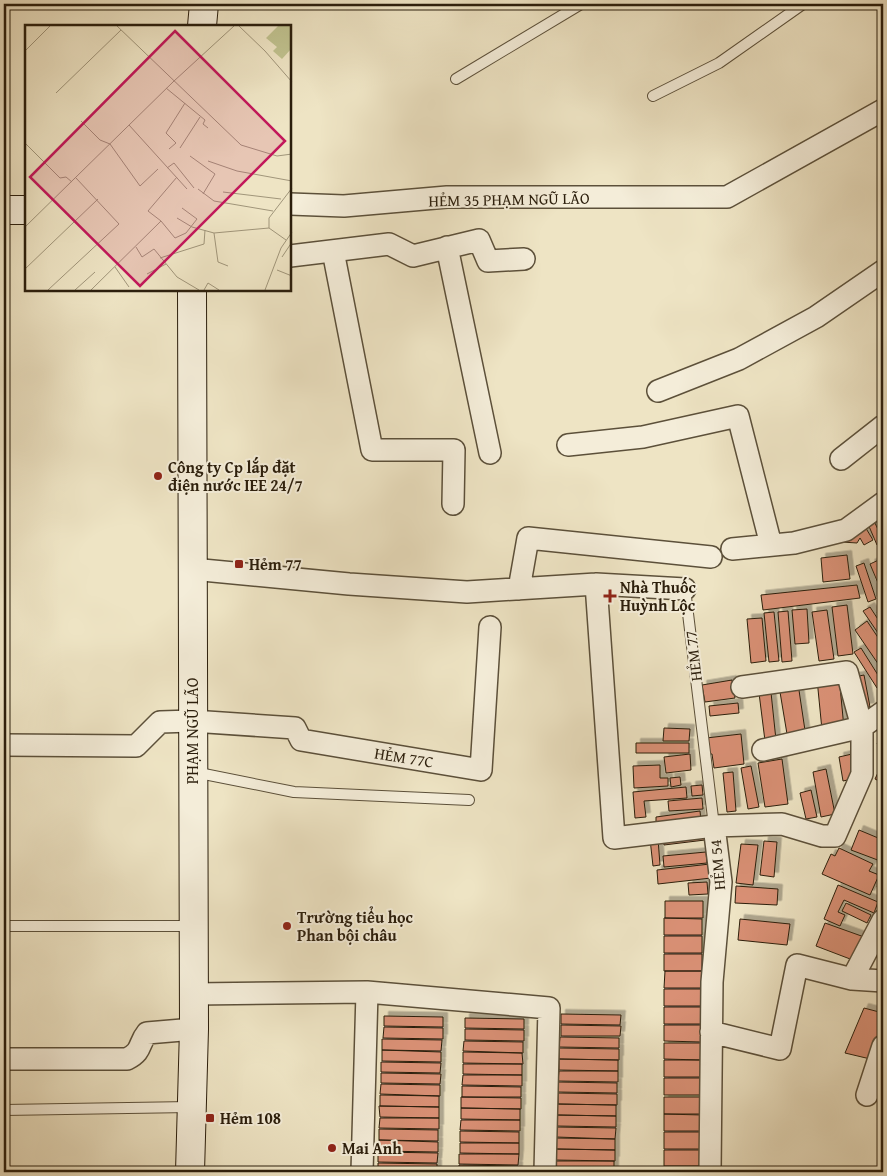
<svg xmlns="http://www.w3.org/2000/svg" width="887" height="1176" viewBox="0 0 887 1176" font-family="'Gentium Book Plus',serif">
  <style>
    .building { fill: #d99075; stroke: #2b1e0c; filter: url(#shadow) }
    .lines { fill: none; stroke-linecap: round; stroke-linejoin: round }
    .lane-casing { stroke: #5c503a; stroke-width: 12 }
    .street-casing { stroke: #5c503a; stroke-width: 24 }
    .secondary-casing { stroke: #2b1e0c; stroke-width: 30 }
    .lane { stroke: #f4edd9; stroke-width: 10 }
    .street { stroke: #f4edd9; stroke-width: 21 }
    .secondary { stroke: #f4edd9; stroke-width: 28 }
    .poi-dot { fill: #8f2418; stroke: #f4edd9; stroke-width: 2 }
    .labels { text-anchor: middle; stroke-width: 4; stroke-linejoin: round; paint-order: stroke }
    .street-label { font-size: 16px; fill: #2b1e0c; stroke: #f4edd9 }
    .poi-label { font-size: 16px; font-weight: bold; fill: #2b1e0c; stroke: #f4edd9; text-anchor: start }
    .inset-road { fill: none; stroke: #a0957a; stroke-width: 1 }
    .view { fill: #c2185b; fill-opacity: 0.15; stroke: #c2185b; stroke-width: 2.5 }
    .inset-edge { fill: none; stroke: #2b1e0c; stroke-width: 2.5 }
  </style>
  <defs>
    <filter id="shadow"><feDropShadow dx="4.5" dy="-4.5" stdDeviation="0" flood-color="#0004"/></filter>
  </defs>
  <rect width="100%" height="100%" fill="#eee4c4"/>
  <filter id="stains"><feTurbulence type="fractalNoise" baseFrequency=".004" numOctaves="4"/><feColorMatrix values="0 0 0 0 .2 0 0 0 0 .09 0 0 0 0 .02 0 0 0 .5 -.17"/></filter>
  <radialGradient id="worn" r=".72"><stop offset=".6" stop-color="#630" stop-opacity="0"/><stop offset="1" stop-color="#630" stop-opacity=".3"/></radialGradient>
  <path class="building" d="M874,521L883,540L877,545L868,524Z
    M864,525L873,540L864,545L860,538L857,543L842,542V537Z
    M847,555L850,579L823,582L821,558Z
    M883,558V595L870,564Z
    M864,563L876,599L868,602L856,566Z
    M857,585L860,598L763,610L761,595Z
    M847,605L853,654L838,656L832,607Z
    M870,607L883,627L878,633L863,611Z
    M883,608V622L877,612Z
    M807,609L809,643L795,644L792,610Z
    M827,610L834,659L819,661L812,612Z
    M788,611L792,661L782,662L778,612Z
    M774,612L779,661L769,662L764,613Z
    M762,618L766,661L751,663L747,619Z
    M867,621L883,645V671L855,630Z
    M861,648L883,683L877,688L854,652Z
    M864,675L870,707L861,709L854,677Z
    M839,676L844,728L822,730L817,679Z
    M797,677L806,737L788,740L778,680Z
    M732,680L735,698L705,702L702,685Z
    M770,683L776,740L765,741L758,685Z
    M738,703L739,713L710,716L709,706Z
    M664,728L690,729L689,741H663Z
    M741,734L744,764L714,768L712,754H707L706,738Z
    M881,737L883,738V747L877,744Z
    M636,743H689V753H636Z
    M690,754L691,770L666,773L664,757Z
    M852,754L857,778L843,781L839,757Z
    M782,759L788,804L765,807L758,763Z
    M883,762V783L875,779Z
    M660,765V778H668V786L634,788L633,766Z
    M751,766L759,807L748,809L741,768Z
    M826,769L835,814L821,817L813,772Z
    M733,772L736,811L727,812L723,773Z
    M680,777L681,785L671,787L670,778Z
    M702,785L703,795L692,796L691,786Z
    M686,787L687,798L644,801L646,817L635,818L633,792Z
    M811,790L817,817L806,819L800,793Z
    M702,798L703,809L669,811L668,801Z
    M700,811L701,821L656,826V817Z
    M703,828L705,840L664,845L663,833Z
    M859,830L883,840V862L851,850Z
    M650,839H658L660,865L653,866Z
    M764,841L777,842L774,877L760,875Z
    M741,844L758,845L753,885L736,883Z
    M839,848L873,864L869,871L879,875L870,895L822,874L831,854L835,856Z
    M706,852L707,863L664,867L663,856Z
    M710,864L711,878L658,884L657,870Z
    M883,875V891L877,887Z
    M707,882L708,894L689,895L688,883Z
    M838,885L878,902L874,913L844,900L838,912L845,915L840,926L824,919Z
    M736,886L778,889L777,905L735,903Z
    M665,901H703V918H665Z
    M846,903L871,915L867,923L842,911Z
    M664,918L702,919V935H664Z
    M740,919L790,924L787,945L738,940Z
    M825,923L867,938L858,962L816,946Z
    M664,936H702V953H664Z
    M664,954H702V971H664Z
    M665,971H702V988H664Z
    M664,989H702V1006H664Z
    M664,1007H702L701,1024H664Z
    M864,1008L883,1013V1062L845,1053Z
    M561,1014L621,1015L620,1025L561,1024Z
    M384,1016L443,1017V1027L384,1026Z
    M465,1018L524,1019V1029L465,1028Z
    M561,1025L621,1026L620,1036H561Z
    M664,1025H702L701,1042L664,1041Z
    M384,1027L443,1028V1039L383,1038Z
    M465,1029L524,1030V1041L465,1040Z
    M560,1037L619,1038V1048L559,1047Z
    M382,1039L442,1040L441,1051L382,1050Z
    M464,1041L523,1042V1053L463,1051Z
    M664,1043H702V1060L664,1059Z
    M559,1048L619,1049V1060L559,1059Z
    M382,1050L441,1052V1062L382,1061Z
    M463,1052L522,1053L523,1064L463,1063Z
    M559,1059L618,1060V1071L559,1070Z
    M664,1060H702V1077H664Z
    M381,1062L441,1063L440,1073L381,1072Z
    M463,1064H522V1075L463,1074Z
    M559,1071H618V1082L558,1081Z
    M381,1073L441,1074L440,1084L381,1083Z
    M463,1075H522V1086L462,1085Z
    M664,1078H702V1095H664Z
    M558,1082L617,1083V1093L558,1092Z
    M381,1084L440,1085V1096L380,1094Z
    M462,1086L521,1087V1097H462Z
    M558,1093L617,1094V1105L558,1104Z
    M380,1095L439,1096V1107L380,1106Z
    M461,1097L521,1098V1109L461,1108Z
    M664,1097H702V1114H664Z
    M557,1104L616,1105V1116L557,1115Z
    M379,1106L439,1107V1118L380,1117Z
    M461,1108L520,1109V1120L461,1119Z
    M664,1114L702,1115V1131H664Z
    M557,1115L616,1116V1127L557,1126Z
    M380,1118H439V1129L379,1128Z
    M461,1120H520V1131L460,1130Z
    M556,1127L616,1128L615,1139L556,1137Z
    M379,1129L438,1130V1141L379,1140Z
    M460,1131L519,1132V1143L460,1142Z
    M664,1132H702V1149H664Z
    M556,1138L615,1139V1150L556,1149Z
    M379,1140L438,1142V1152L378,1151Z
    M460,1143H519V1154L460,1153Z
    M556,1149L615,1150V1161L555,1160Z
    M664,1150H702V1166H664Z
    M378,1152L438,1153L437,1163L378,1162Z
    M459,1154H519L518,1165L459,1164Z
    M555,1161H614V1172L555,1171Z
    M378,1163L437,1164V1172H378Z
    M459,1165L518,1166V1172H459Z
    M664,1167L702,1168V1172H664Z"/>
  <g class="lines">
    <defs>
      <path id="lane" d="M456,79L581,4
        M653,96L719,63L803,4
        M685,589L714,826
        M194,772L294,792L469,800
        M4,926H192
        M4,1110L190,1107"/>
      <path id="street" d="M290,204L344,206L447,197H727L883,110
        M447,247L490,453
        M333,251L372,450H454L453,504
        M290,256L389,244L413,256L479,240L488,261L524,259
        M658,391L739,359L816,317L883,271
        M568,445L643,437L738,416L771,545
        M841,459L883,426
        M732,549L794,543L846,530L883,503
        M192,569L349,584L467,592L596,584L685,589
        M596,584L614,838L714,826
        M519,589L528,538L711,557
        M4,745L136,746L160,722L192,721L295,728L301,740L481,770L490,627
        M763,750L862,727L883,712
        M852,979L883,920
        M194,994L367,992L549,1008L545,1172
        M711,1032L780,1049L797,965L852,979L883,981
        M4,1059H127C143,1051 138,1044 147,1033L194,1029
        M867,1095L883,1046
        M362,1172L367,992
        M710,1172L712,982L721,882L714,826L782,824L822,836H835L862,774V727L847,672L742,687"/>
      <path id="secondary" d="M202,26L204,4
        M4,210H26
        M190,1172L194,1029L192,290"/>
    </defs>
    <use href="#lane" class="lane-casing"/>
    <use href="#street" class="street-casing"/>
    <use href="#secondary" class="secondary-casing"/>
    <use href="#lane" class="lane"/>
    <use href="#street" class="street"/>
    <use href="#secondary" class="secondary"/>
  </g>
  <g class="poi-dot">
    <circle cx="158" cy="476" r="5"/>
    <rect x="234" y="559" width="10" height="10" rx="2.5"/>
    <path d="M607.5 588.5h5v5h5v5h-5v5h-5v-5h-5v-5h5z"/>
    <circle cx="287" cy="926" r="5"/>
    <rect x="205" y="1113" width="10" height="10" rx="2.5"/>
    <circle cx="332" cy="1148" r="5"/>
  </g>
  <g class="labels">
    <g class="street-label">
      <text transform="translate(509 199) rotate(-1)" y="6">HẺM 35 PHẠM NGŨ LÃO</text>
      <text transform="translate(693 656) rotate(-97)" y="6">HẺM 77</text>
      <text transform="translate(192 731) rotate(-90)" y="6">PHẠM NGŨ LÃO</text>
      <text transform="translate(404 757) rotate(9)" y="6">HẺM 77C</text>
      <text transform="translate(717 865) rotate(-95)" y="6">HẺM 54</text>
    </g>
    <g class="poi-label">
      <text x="168" y="473">Công ty Cp lắp đặt<tspan x="168" dy="18">điện nước IEE 24/7</tspan></text>
      <text x="249" y="570">Hẻm 77</text>
      <text x="620" y="593">Nhà Thuốc<tspan x="620" dy="18">Huỳnh Lộc</tspan></text>
      <text x="297" y="923">Trường tiểu học<tspan x="297" dy="18">Phan bội châu</tspan></text>
      <text x="220" y="1124">Hẻm 108</text>
      <text x="342" y="1154">Mai Anh</text>
    </g>
  </g>
  <g transform="translate(25 25)">
    <rect width="266" height="266" fill="#eee4c4"/>
    <path d="M253,1H266V24L257,34L248,26L252,22L241,13Z" fill="#c0c28f"/>
    <path class="inset-road" d="M92,1L216,120L252,131L267,129M214,1L240,26L267,57M0,26L25,1M141,63L180,95L178,99L183,103M31,68L96,5M56,96L75,115L85,119L115,161L133,144M104,100L162,164M0,118L35,153L41,152L47,157M155,123L175,92M144,124L151,118L141,108L160,78M165,131L190,149L178,169M183,136L212,146L267,156M142,143L149,138L169,163M173,164L189,176L248,186M198,167L256,174M152,193L167,202L189,208L244,203L261,215M136,196L123,186L152,152M0,202L149,56L209,1M244,203V193L267,163M189,208L193,237L203,241M111,222L117,232L129,224L152,252L174,265M257,232L267,217M135,233L179,219L180,205M90,242L104,262M0,244L73,174M252,245L267,251M122,249L141,239M23,265L94,199L51,153M50,265L70,247M66,265L136,196L150,213L161,208L172,194L157,183M179,265L183,258L194,265M240,265L256,223L267,207"/>
    <path class="view" d="M150,6L260,116L115,261L5,152Z"/>
    <rect width="266" height="266" class="inset-edge"/>
  </g>
  <rect width="887" height="1176" fill="none" stroke="#eee4c4" stroke-width="20"/>
  <rect x="5" y="5" width="877" height="1166" fill="none" stroke="#2b1e0c" stroke-width="2.5"/>
  <rect x="10" y="10" width="867" height="1156" fill="none" stroke="#2b1e0c"/>
  <rect width="100%" height="100%" filter="url(#stains)"/>
  <rect width="100%" height="100%" fill="url(#worn)"/>
</svg>
